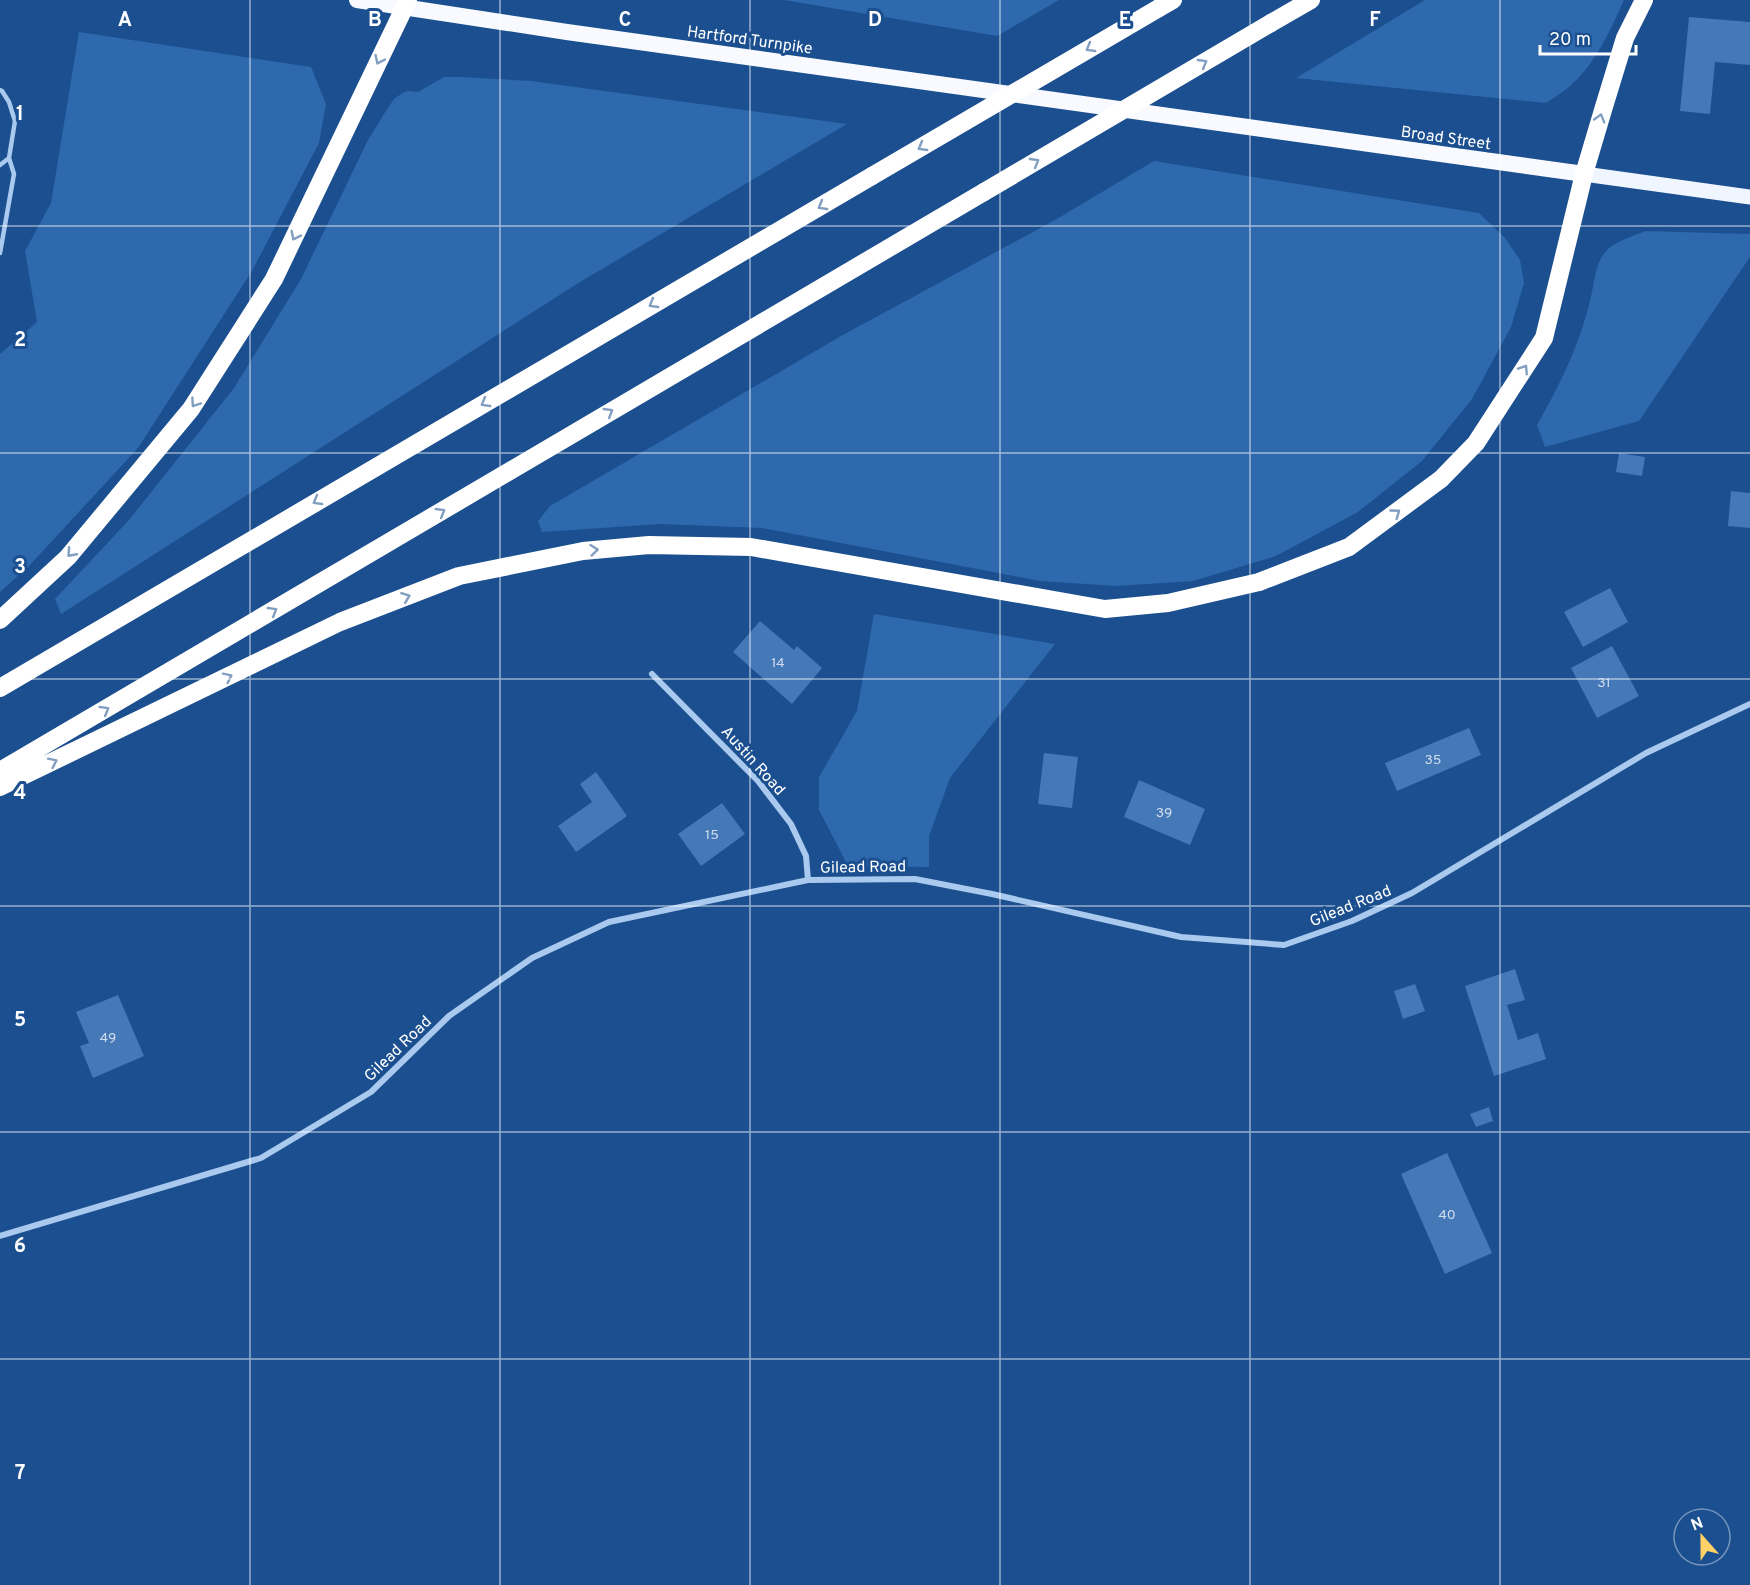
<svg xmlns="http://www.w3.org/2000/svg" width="1750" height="1585" viewBox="0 0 1750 1585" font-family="Overpass,sans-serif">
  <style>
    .green { fill: #2e69ad }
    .building { fill: #4478b7 }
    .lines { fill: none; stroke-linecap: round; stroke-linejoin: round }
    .service { stroke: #a9c9ee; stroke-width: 4.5 }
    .minor { stroke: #a9c9ee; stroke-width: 6 }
    .primary { stroke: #f0f6ff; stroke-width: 15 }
    .trunk { stroke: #f8faff; stroke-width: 16 }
    .motorway { stroke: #fff; stroke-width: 18 }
    .motorway-bridge { stroke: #fff; stroke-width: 18 }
    .oneway { stroke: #829ec1 }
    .grid { fill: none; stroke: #fff; stroke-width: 1.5; stroke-opacity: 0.55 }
    .labels { text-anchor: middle; stroke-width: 6; stroke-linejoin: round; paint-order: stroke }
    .number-label { font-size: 14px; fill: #d0dded }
    .street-label { font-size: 16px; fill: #fff; stroke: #1b4f8f }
    .grid-label { font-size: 20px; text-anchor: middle; font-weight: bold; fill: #fff; stroke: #1b4f8f; stroke-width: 6; stroke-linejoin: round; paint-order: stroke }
  </style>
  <rect width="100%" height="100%" fill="#1b4f8f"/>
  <path class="green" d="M784,0H1059L997,36Z
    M1425,0H1624C1610,31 1596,64 1569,87C1562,93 1553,98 1546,103L1296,78Z
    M79,32L311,67L326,104L319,143L252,271L138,448L29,566L0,592V354L37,322L25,251L51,203Z
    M444,77H462L531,81L847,124L580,282L61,614L55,599L129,520L234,388L301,279L368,140L389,106L395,98L403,93L408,91L418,92Z
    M1154,161L1479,213L1505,238L1520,260L1524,283L1511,327L1472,399L1422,461L1358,512L1276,556L1193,581L1116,586L1040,581L762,528L661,524L542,532L538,521L550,506L841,336L1055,220Z
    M1645,231L1750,234V257L1639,421L1545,447L1537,425C1562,381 1581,342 1592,292C1595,278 1596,260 1608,249C1617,241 1633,236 1645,231Z
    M874,614L1055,644L950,778L929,836V867L848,866L819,810V777L857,711Z"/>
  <path class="building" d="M1689,17L1750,22V65L1715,62L1710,114L1680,111Z
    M1619,453L1645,457L1642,476L1616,472Z
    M1731,491L1750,493V528L1728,526Z
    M1610,588L1628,622L1583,647L1564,612Z
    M760,621L794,650L797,646L822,668L792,704L733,652Z
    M1612,646L1639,696L1597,718L1571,668Z
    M1469,728L1481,755L1397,791L1385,763Z
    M1044,753L1078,757L1072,808L1038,804Z
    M596,772L627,816L576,852L558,826L592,802L580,784Z
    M1139,780L1205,809L1190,845L1124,817Z
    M722,803L745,834L701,866L678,834Z
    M1515,969L1525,1000L1507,1005L1518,1040L1538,1033L1546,1059L1494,1076L1465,986Z
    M1415,984L1425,1011L1403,1019L1394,991Z
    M118,995L144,1056L93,1078L80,1046L89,1043L76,1012Z
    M1489,1107L1493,1121L1476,1127L1470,1114Z
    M1447,1153L1492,1253L1445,1274L1401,1174Z"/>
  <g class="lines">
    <path class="service" d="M0,90L2,91L9,102L15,121L9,158L14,174L0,253
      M0,165L9,158"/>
    <path class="minor" d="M652,674L758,781L791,824L806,856L808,880
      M0,1236L261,1158L371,1092L449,1016L532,958L609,922L808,880L915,879L992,894L1181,937L1284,945L1352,921L1412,893L1646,753L1750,704"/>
    <path class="primary" d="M1584,174L1750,197"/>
    <path class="trunk" d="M357,0L567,32L1584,174"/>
    <path class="motorway" d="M1159,8L1173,0
      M1271,23L1311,0
      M0,620L68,557L191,409L274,279L408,0
      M0,688L872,176
      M0,771L984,192
      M0,787L340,622L459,576L583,551L649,545L751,547L1105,609L1168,603L1259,582L1349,547L1441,479L1476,443L1544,338L1584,174L1603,110L1625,38L1644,0"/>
    <path class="motorway-bridge" d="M872,176L1159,8
      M984,192L1271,23"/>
  </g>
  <defs><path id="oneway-chevron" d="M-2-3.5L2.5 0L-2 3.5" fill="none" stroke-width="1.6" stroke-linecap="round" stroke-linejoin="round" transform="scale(1.5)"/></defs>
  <g class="oneway">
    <use href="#oneway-chevron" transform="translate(1090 48) rotate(150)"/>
    <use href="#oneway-chevron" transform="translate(379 60) rotate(115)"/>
    <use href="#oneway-chevron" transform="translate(1203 63) rotate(-30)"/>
    <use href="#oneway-chevron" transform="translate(1600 118) rotate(-74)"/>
    <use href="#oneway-chevron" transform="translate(922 147) rotate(150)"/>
    <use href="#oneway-chevron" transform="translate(1035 162) rotate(-30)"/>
    <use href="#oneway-chevron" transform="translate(822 206) rotate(150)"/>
    <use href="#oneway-chevron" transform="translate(295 236) rotate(116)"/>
    <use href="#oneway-chevron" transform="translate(653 304) rotate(150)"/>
    <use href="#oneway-chevron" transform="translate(1524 369) rotate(-57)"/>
    <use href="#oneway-chevron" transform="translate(195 403) rotate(124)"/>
    <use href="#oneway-chevron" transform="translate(485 403) rotate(150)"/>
    <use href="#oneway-chevron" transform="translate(609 412) rotate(-31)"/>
    <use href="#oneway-chevron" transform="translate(317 501) rotate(150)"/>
    <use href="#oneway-chevron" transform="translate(441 512) rotate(-31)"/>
    <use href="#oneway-chevron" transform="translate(1396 513) rotate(-36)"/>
    <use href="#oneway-chevron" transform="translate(594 550) rotate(-6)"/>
    <use href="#oneway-chevron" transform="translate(71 553) rotate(132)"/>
    <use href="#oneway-chevron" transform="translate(406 597) rotate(-21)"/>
    <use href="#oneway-chevron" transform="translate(273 611) rotate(-31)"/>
    <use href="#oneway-chevron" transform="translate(228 677) rotate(-26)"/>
    <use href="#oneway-chevron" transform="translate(105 710) rotate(-31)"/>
    <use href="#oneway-chevron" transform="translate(53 762) rotate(-26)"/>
  </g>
  <path class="grid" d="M250,0V1585M500,0V1585M750,0V1585M1000,0V1585M1250,0V1585M1500,0V1585M0,226H1750M0,453H1750M0,679H1750M0,906H1750M0,1132H1750M0,1359H1750"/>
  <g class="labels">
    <g class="number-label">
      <text x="778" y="667">14</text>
      <text x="1604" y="687">31</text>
      <text x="1433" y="764">35</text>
      <text x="1164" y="817">39</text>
      <text x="712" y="839">15</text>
      <text x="108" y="1042">49</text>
      <text x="1447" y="1219">40</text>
    </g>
    <g class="street-label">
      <text transform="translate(750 39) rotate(8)" y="6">Hartford Turnpike</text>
      <text transform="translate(1446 137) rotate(8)" y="6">Broad Street</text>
      <text transform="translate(754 760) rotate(48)" y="6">Austin Road</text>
      <text transform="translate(863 866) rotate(-1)" y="6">Gilead Road</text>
      <text transform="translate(1350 905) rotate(-22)" y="6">Gilead Road</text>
      <text transform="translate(397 1048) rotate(-44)" y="6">Gilead Road</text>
    </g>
  </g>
  <g class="grid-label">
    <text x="125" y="26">A</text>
    <text x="375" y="26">B</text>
    <text x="625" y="26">C</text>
    <text x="875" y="26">D</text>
    <text x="1125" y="26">E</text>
    <text x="1375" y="26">F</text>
    <text x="20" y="120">1</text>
    <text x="20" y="346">2</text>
    <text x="20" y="573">3</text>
    <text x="20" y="799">4</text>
    <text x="20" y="1026">5</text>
    <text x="20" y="1252">6</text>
    <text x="20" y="1479">7</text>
  </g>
  <g transform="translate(1702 1537) rotate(339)"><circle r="28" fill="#1b4f8f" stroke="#7695bc" stroke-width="1.5"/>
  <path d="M0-4.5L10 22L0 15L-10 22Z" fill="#ffd166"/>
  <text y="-9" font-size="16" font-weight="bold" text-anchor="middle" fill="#ffffff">N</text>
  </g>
  <path d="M1540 45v9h96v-9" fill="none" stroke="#ffffff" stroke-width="3"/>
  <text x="1549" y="45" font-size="18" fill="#ffffff" stroke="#1b4f8f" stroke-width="4.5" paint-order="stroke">20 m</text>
</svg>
